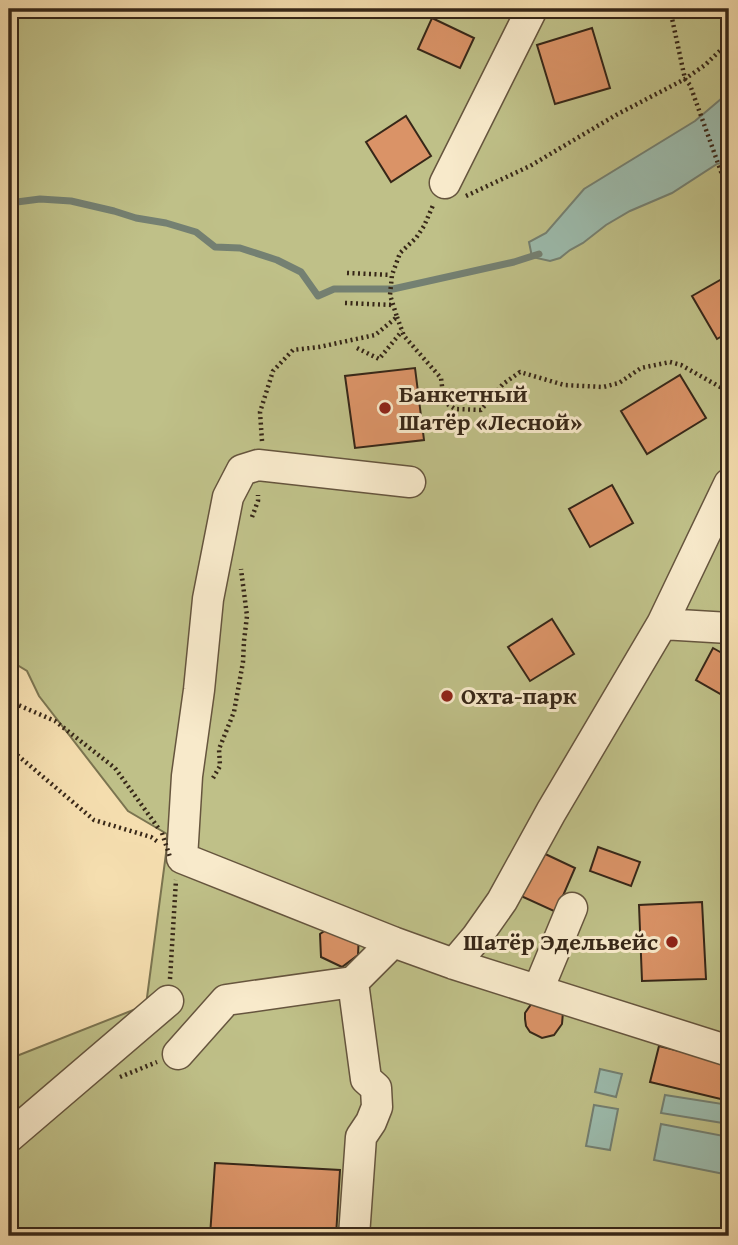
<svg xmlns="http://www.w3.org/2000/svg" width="738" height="1245" viewBox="0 0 738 1245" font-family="'Gentium Book Plus',serif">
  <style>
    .green { fill: #bfc088; stroke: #7b7450; stroke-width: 2 }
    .water { fill: #9cbcae; stroke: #748072; stroke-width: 2 }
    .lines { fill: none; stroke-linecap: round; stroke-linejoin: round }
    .stream { stroke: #748072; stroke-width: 7 }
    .building { fill: #da9367; stroke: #372718; stroke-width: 2 }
    .minor-casing { stroke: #66553e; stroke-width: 33 }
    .path { stroke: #372718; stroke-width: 4.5; stroke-dasharray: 2 3.5; stroke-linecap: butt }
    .minor { stroke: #f8eacb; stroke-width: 30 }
    .path-bridge { stroke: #372718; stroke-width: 4.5; stroke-dasharray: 2 3.5; stroke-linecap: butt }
    .poi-dot { fill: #8f2418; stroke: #f8eacb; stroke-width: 2.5 }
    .labels { text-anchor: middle; stroke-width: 6; stroke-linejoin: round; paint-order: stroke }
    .poi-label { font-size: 24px; font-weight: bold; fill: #372718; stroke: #f8eacb; text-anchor: start }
  </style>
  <rect width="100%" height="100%" fill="#f5deaf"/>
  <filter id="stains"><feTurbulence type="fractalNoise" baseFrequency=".00286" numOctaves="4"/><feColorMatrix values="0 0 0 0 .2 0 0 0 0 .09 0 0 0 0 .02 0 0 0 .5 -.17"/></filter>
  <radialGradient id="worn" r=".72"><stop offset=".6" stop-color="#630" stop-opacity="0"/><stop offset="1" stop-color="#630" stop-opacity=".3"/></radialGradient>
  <path class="green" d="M9,9H729V1236H9V1059L146,1005L167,846V834L128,811L39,696L27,671L9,660Z"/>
  <path class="water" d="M729,98V161L717,164L672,193L630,211L606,225L583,243L570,250L560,258L550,261L532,257L529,242L546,233L584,189L695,121L721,99Z
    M600,1069L622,1074L616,1097L595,1092Z
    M665,1095L729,1105V1124L661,1113Z
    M594,1105L618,1109L610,1150L586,1146Z
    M661,1124L729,1137V1175L654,1160Z"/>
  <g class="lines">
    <path class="stream" d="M9,203L40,199L71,201L114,211L136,218L166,223L196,232L215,247L240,248L277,260L301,272L318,296L334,289H393L514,262L539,254"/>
  </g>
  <path class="building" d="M432,18L474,38L460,68L418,49Z
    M592,28L610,88L555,104L537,45Z
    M406,116L431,156L391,182L366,142Z
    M729,275V332L717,339L692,296Z
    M415,368L424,440L355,448L345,376Z
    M680,375L706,418L647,454L621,411Z
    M612,485L633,523L590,547L569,509Z
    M552,619L574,654L530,681L508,647Z
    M713,648L729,657V686L724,696L696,680Z
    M598,847L640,862L631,886L590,871Z
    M541,852L575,868L556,912L521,896Z
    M702,902L706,979L642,981L639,905Z
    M336,923L359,934L358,955L342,967L321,957L320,934Z
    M532,1003L563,1012L562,1024L554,1035L542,1038L530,1032L526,1026L525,1019V1013Z
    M659,1046L729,1063V1101L650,1082Z
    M215,1163L340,1170L336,1236H210Z"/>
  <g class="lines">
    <defs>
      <path id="minor" d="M445,183L532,9
        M410,482L258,465L242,470L228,497L208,599L199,690L187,776L182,858L393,942L454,964L729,1051
        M662,624L729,628
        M454,964L476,938L502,901L551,812L662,624L729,484
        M538,990L572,908
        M178,1054L226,1000L353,982
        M9,1137L168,1001
        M354,1236L361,1137L371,1122L377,1107L376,1088L366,1079L353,982L393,942"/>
    </defs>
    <use href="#minor" class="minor-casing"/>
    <path class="path" d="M670,9L685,79L690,85L729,194
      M466,196L530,166L616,115L685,79L705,65L729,42
      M347,273L391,275
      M345,303L393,305
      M397,317L404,336L441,378L444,402L455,409L481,410L503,384L520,372L564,385L603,387L619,383L641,368L670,362L681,365L729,392
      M357,348L379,359L402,331
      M262,441L260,412L273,371L293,350L319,347L375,335L397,317L390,295L392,275L400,253L416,238L424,226L434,203
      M252,517L258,501V495
      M9,701L55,721L115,768L159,829
      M9,748L94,820L151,837L158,842
      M213,778L220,766L219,749L234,712L243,662L244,641L247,616L241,569
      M170,979L176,880
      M120,1077L157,1062"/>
    <use href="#minor" class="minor"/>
    <path class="path-bridge" d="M162,833L170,857"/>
  </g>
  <g class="poi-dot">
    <circle cx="385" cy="408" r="7"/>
    <circle cx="447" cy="696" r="7"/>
    <circle cx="672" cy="942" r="7"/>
  </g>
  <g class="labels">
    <g class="poi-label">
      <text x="399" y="402">Банкетный<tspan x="399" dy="28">Шатёр «Лесной»</tspan></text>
      <text x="461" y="704">Охта-парк</text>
      <text x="658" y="950" text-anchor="end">Шатёр Эдельвейс</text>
    </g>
  </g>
  <rect width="738" height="1245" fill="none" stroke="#f5deaf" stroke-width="35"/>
  <rect x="10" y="10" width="717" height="1224" fill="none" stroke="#372718" stroke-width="3.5"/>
  <rect x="18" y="18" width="703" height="1210" fill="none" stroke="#372718" stroke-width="2"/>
  <rect width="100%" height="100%" filter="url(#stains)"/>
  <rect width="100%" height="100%" fill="url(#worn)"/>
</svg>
